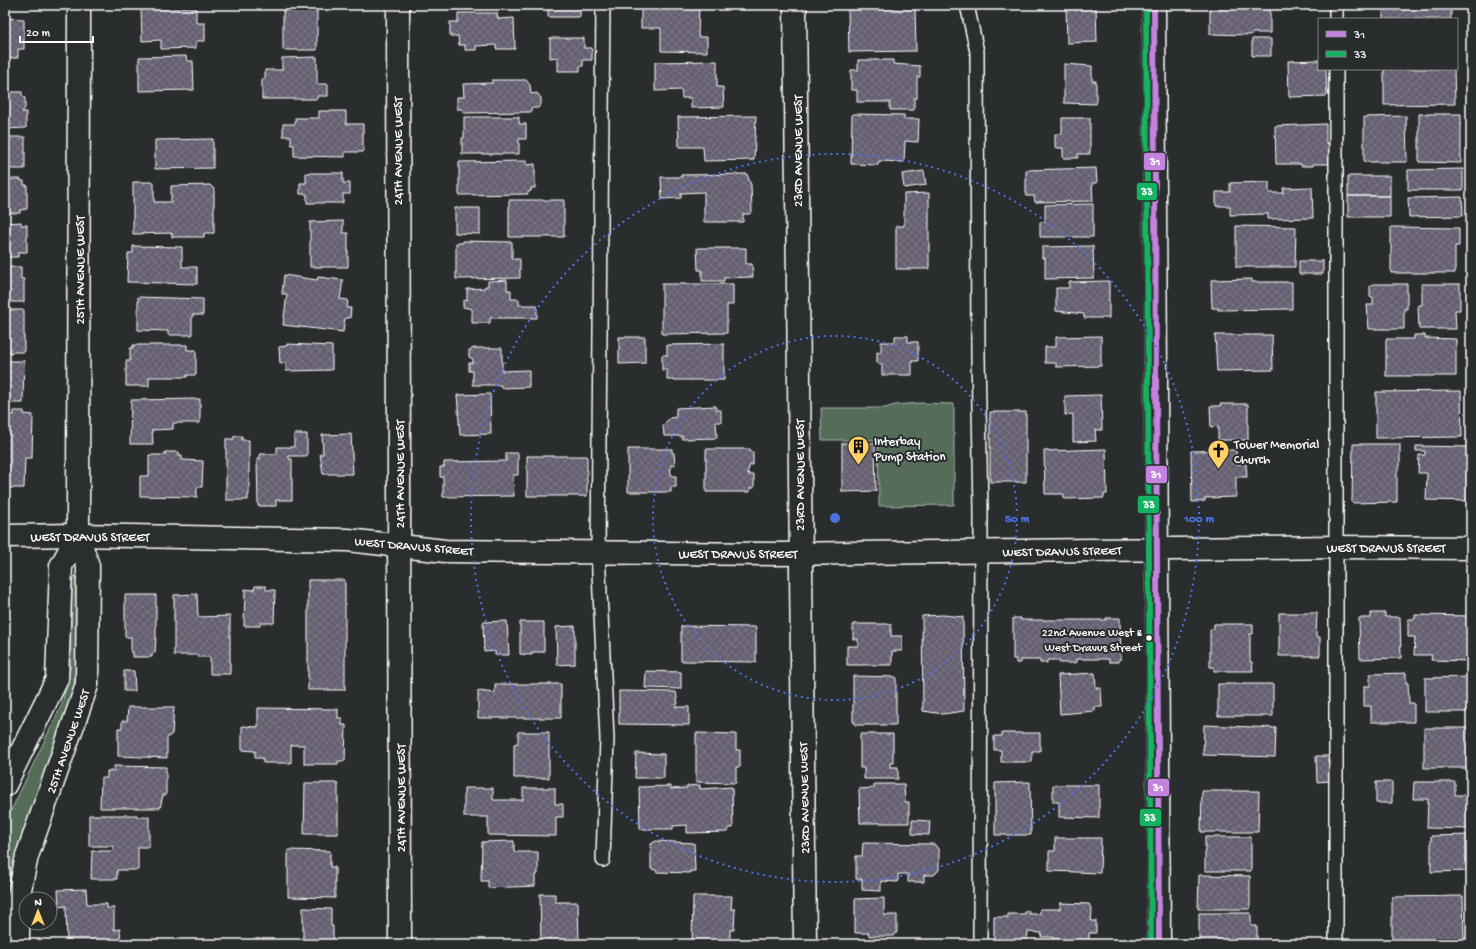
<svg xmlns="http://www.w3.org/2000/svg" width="1476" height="949" viewBox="0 0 1476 949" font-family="'Gochi Hand',sans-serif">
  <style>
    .green { fill: #556d59; stroke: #aab6ac }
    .building { fill: url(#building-cross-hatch); stroke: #fff }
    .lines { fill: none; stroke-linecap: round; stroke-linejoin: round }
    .lane-casing { stroke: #fff; stroke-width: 16 }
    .street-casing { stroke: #fff; stroke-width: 25 }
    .secondary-casing { stroke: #fff; stroke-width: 25 }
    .lane { stroke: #2a2d2e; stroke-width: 13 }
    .street { stroke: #2a2d2e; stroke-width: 22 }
    .secondary { stroke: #2a2d2e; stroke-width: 22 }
    .bus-1-casing { stroke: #2a2d2e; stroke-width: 9 }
    .bus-2-casing { stroke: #2a2d2e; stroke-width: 9 }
    .bus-1 { stroke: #c483df; stroke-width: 6 }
    .bus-2 { stroke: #13b361; stroke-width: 6 }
    .ring { fill: none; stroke: #4a71e0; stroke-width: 2; stroke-dasharray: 2 4 }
    .bus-dot { fill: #fff; stroke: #2a2d2e; stroke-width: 1.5 }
    .labels { text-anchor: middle; stroke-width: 4; stroke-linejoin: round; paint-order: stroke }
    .bus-label { font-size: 12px; fill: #fff; stroke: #2a2d2e; text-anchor: end }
    .street-label { font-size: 13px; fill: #fff; stroke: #2a2d2e }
    .poi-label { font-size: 13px; fill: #fff; stroke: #2a2d2e; text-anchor: start }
    .centre { fill: #4a71e0; stroke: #2a2d2e; stroke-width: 2 }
    .ring-label { font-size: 12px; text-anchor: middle; font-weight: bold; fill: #4a71e0; stroke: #2a2d2e; stroke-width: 4; stroke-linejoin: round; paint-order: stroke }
    .line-badge { stroke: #2a2d2e; stroke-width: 1.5 }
    .badge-label { font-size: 11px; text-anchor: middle; font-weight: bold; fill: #fff }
  </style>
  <defs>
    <pattern id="building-cross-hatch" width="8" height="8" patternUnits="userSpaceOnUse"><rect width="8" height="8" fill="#655f71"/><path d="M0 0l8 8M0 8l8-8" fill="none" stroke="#7c7786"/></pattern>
  </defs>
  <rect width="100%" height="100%" fill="#2a2d2e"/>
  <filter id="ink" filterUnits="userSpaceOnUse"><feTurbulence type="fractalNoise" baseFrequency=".025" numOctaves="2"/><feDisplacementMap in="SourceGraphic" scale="8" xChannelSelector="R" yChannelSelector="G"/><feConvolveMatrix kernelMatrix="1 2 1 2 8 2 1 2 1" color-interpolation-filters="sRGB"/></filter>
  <g filter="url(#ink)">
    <path class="green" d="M921,403L954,404V505L879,506L878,440H822L821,408H885L895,405Z
      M75,576L80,580L79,659L70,703L11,873V944H5V823L62,704L71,665L70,579Z"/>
    <path class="building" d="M548,5H580V17H548Z
      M641,5H699L698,37H707V52L661,51V28H641Z
      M915,5L916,51L849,52L848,9L894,8V6Z
      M1210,5H1263V8H1270V33H1253L1250,35L1210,34Z
      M1066,6H1096L1097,42L1067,43Z
      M1383,6L1451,8V19H1383Z
      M196,7V23H205V41H196V48L161,49V40L142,41L141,8Z
      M283,10H317V50H283Z
      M458,13H497L498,19L514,18L515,49H496V45L476,46V50H465V45H459L458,36H450V22H458Z
      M5,18L24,19V49H18V58H5Z
      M550,38H584V48H592V60H583V66H580V71H558V57L550,58Z
      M1252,39H1271V56H1252Z
      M186,56L187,61H193L194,90L139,91V57Z
      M317,57V84H328V96H317V99H262V79H265V70H282V58Z
      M858,60H893V64L920,66V77H917V98H914V110H890V102H857V90H851V70H858Z
      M1319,60V69H1326L1327,96L1289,97L1288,61Z
      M717,61V87H723L724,107L691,108V98H682L681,90L655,91V62Z
      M1064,64L1092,66V81H1096V104L1064,103Z
      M1384,69H1454L1455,104L1384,105Z
      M492,80H526L530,85L531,94L537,93L541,98V104L538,108H531V112L463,113V109H457V97H464L463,84L492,83Z
      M5,92H22V95L25,98V108L22,112H26V128L5,129Z
      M319,111H346V124H363V152H345V157L294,156V145H291V136H283V124H295V118H319Z
      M852,114L904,115V119H919L918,142L905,141L904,162L879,161L878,165L851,164Z
      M1419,114H1461V163L1419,162Z
      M756,116L754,160L704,161L703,147H679L678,117Z
      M1406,116L1407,162H1364V117Z
      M464,117H519V124H526V139H519V154H462V138H464Z
      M1062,118H1090V154H1078V158H1063V148H1055V134H1062Z
      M1326,124V143H1329L1330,164H1313V166H1301V164H1276L1275,126Z
      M5,137H25V169H5Z
      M213,139V168L155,169V140Z
      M527,161V165L535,164V188H531V191L528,192V194L459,195V162Z
      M1096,168L1097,183H1092L1093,201L1035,202L1034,196H1026V170Z
      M1463,169V190H1408V170Z
      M924,171L926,185L904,188L902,174Z
      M306,173H343V183H350V194H343V203H307V194H300V183H306Z
      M747,174L751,185L752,212L749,214H743V222H704V192L681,193V198L662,199L661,177H682L681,175Z
      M1348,176H1390V196H1348Z
      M5,179H21V181H24V185H27V209L20,210V213H5Z
      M133,182H154V202H171V186L210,185L214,189V233H204V237H172V233L133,234Z
      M1269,182V193H1284L1283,188L1312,187L1313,218L1268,219V214L1230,215V206H1216V192H1230V183Z
      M929,193V269H896V226H904V194Z
      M1348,196H1390V217H1348Z
      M1462,197L1463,216L1409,217L1408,198Z
      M509,200H564V237H509Z
      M1093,204V237H1040V222H1045V205Z
      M455,208H480V234L455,233Z
      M343,221V233H348V267H310V222Z
      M21,222V225H27V252H18V257H5V223Z
      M1236,226L1296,227L1295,267H1236Z
      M1391,227L1459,228V246H1455V273H1391Z
      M463,241L512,242V259H520V278L456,279V243H463Z
      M133,246L182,247V267H197V284L127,282L128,253H133Z
      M1093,246L1094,278L1045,279V258H1042V247Z
      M697,248H746V264H752L753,277L724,278V281H702V270H698Z
      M1299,261H1323V274H1299Z
      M5,267H21V279H24V302H5Z
      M284,275L317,280L318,277L343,280L340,299L348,300L347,308H351L350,318H345L343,332L283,325L287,294H282Z
      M1252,279V282H1292V309L1218,310V308H1212L1211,280Z
      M507,280V290H511V299H519V305H537V318H490V323H472V309L463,307V301L467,300V289L485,288V286H488V281Z
      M1109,281V318H1084V314L1056,311V288H1069V282Z
      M662,284H733V305H727V333L662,334Z
      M1373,284H1407V309H1404V329H1369L1367,305H1373V297H1370V286Z
      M1422,284H1460V310H1455L1456,329H1419L1418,305H1422Z
      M138,297L203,299V315H192V335H168V331L138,330Z
      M5,310H24V352H5Z
      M1215,335H1272L1273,370L1217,371Z
      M1414,335H1425V338L1456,339V376H1386V339H1414Z
      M895,336H908V342H918V361H912V375H882V364L877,363V352H881V342H895Z
      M1101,336V366L1056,367V363H1045V347H1056V337Z
      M619,337H645V363L619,364Z
      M287,344L332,346V370L286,371V363L280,364L279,347L287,346Z
      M724,344V380H667V370H662V355H667V345Z
      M133,345H187V350H196V375H187V377H149V386H126V361H130V348H133Z
      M474,348H502V371L529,370V387L501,388V385H473V371H469V363H473V359L469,357V350Z
      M5,361H24L23,403H5Z
      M1461,391L1462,437L1376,438V392Z
      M490,394L491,434L460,435L457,395Z
      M1101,395L1102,430H1095L1096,441L1073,442V414L1065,415V396Z
      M200,399V423H173V429L152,430L153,444H130L131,400Z
      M1220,404H1248V440H1218V426L1211,427L1210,406H1220Z
      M716,406V410H721V422H716L717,438L682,439V436H664L663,425L670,418L676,417V408Z
      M14,411H24V414L33,415L32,458H25L24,488H5V415H14Z
      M990,412H1026V482H990Z
      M294,434H307V456H289V459H292V500H276V506H258L257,459H260V454H277V447H294Z
      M351,434L353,474H323L320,454H323L322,435Z
      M234,436H242V440H249V495H248V500H226V439H234Z
      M842,443H875L876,491L842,492Z
      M1353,444H1400V466L1397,472V502L1352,503Z
      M1416,446L1471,447V501L1426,500L1427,473H1418L1419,455H1425V451H1416Z
      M628,449H672V453H674L675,465H671V470H670L672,476H676V487H671V492H628Z
      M706,449H750V452H753V465H750L747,473H749V475H754V488H750V492H706Z
      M1106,449L1107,494H1104V498L1064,499V494H1045L1044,451Z
      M1236,450V464H1246L1247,477H1236V497L1205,498V501L1192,502L1191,451Z
      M165,452H179V455H182V460L203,461L202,487H197V497L140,496V476H149V455H165Z
      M506,453H518V475H513L514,496L443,497V477H440V467H444V462L506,461Z
      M527,456H587V496H527Z
      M308,580H345V690H308Z
      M255,586H266V590H275L274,623H260V626H244L245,589L254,590Z
      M197,594L198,617L230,616V674H210V657H198V655H174V595Z
      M125,595H156V637L155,653H152V657H133V652H131V637H125Z
      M1279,613H1317L1316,637H1320V656H1279Z
      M1371,613H1385V617H1400L1401,658L1360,659L1359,618H1371Z
      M943,615L963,617L964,711L943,714L923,711L922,616Z
      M1415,615L1471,616V661L1431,660L1432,655H1414L1415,637H1408V619H1415Z
      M1013,618H1021V620H1106V618H1120L1121,659H1119V662H1109V659H1076V663H1059V660H1047V663H1040V660H1021V663H1016V659H1013Z
      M507,621L509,655H495V651L484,652L483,622Z
      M520,622H544V652H532V655L520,654Z
      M853,624H891V636H902V651H892V665H847V646H858V639H853Z
      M1214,624H1253V634H1250V662H1252L1253,671H1214V667H1210V629H1214Z
      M575,626V664L557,665L556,627Z
      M681,626L756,627V662L681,661Z
      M124,671H134L135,691H124Z
      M646,671L681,672V689L645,688Z
      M1095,673L1096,688H1101L1102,707H1095V711L1060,714L1058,675Z
      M1406,673V683H1408L1409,703H1414V722H1371V706H1364V686H1370V674Z
      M853,676L896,677V725H855V722H853Z
      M1469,677V712H1425V678Z
      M495,684H561V718H478V691L495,693Z
      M1218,684H1273V716H1218Z
      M619,691L676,692L678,704H676V707H689V725L619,724Z
      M128,707H174L172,734L167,738V758L118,756V728H122V721H127Z
      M258,708L338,709V718H342V725H346L345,761H338V764H304V745H291V763H263V758H255V751L242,750V726L258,727Z
      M1204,725L1276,728L1275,757L1203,755Z
      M1424,728H1471V768H1424Z
      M518,732H549V778H514V744L518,743Z
      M696,733L736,734V750H740V767H736V783L696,782Z
      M1002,733H1040V751H1032V762H1001V750H994V736H1002Z
      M860,734H893V763H890V767H898V779H864V768H860Z
      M636,753L664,754V778H635Z
      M1316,756H1330V781L1317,782Z
      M114,766L166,767V795H163L160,808H100L101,778H107V771H114Z
      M1030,782L1031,835H995V783Z
      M1376,782H1392V803H1376Z
      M1414,782H1455V795H1471V829L1427,828L1428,799H1413Z
      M305,783H338V834H304Z
      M874,784H904L905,802H909V823H860L859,789L874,788Z
      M700,785V789L732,787L733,828H728V832L687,833V825L673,826V829H640L639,787L671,786V789L687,788V786Z
      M1053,785H1099V818L1059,817V802H1053Z
      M464,788H493V800H523V788H555V804H563V817H556V836L488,835V817H464Z
      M1202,791H1259L1258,832H1201Z
      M89,815H137V817H149V847H138V870H117V879H91L92,851H113V846H89Z
      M912,820L930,821L929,835L912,834Z
      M1471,835V871L1431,872V836Z
      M1205,837H1251V871H1205Z
      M1055,838H1101L1100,873L1049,871V851H1055Z
      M514,841V852H538V874L535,875V886L488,888V881H481L482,842Z
      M656,841L694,843L695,871H690V873L657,872L656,870L651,869V844Z
      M863,843L934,844L939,850V870L934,875H924V882H908V874H898V882L881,881V891L862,890V879H856V856H862Z
      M288,850L330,851V867H335V898L288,897Z
      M1199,875L1250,876V909H1198Z
      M86,889L87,904H107V908H114V930L120,929L121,944H67L66,906L59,907L58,890Z
      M540,894H555V902H578L579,943L541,944Z
      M693,896H732L731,909H735L734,930H730V943H692Z
      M1463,896L1464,941H1392V897Z
      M884,898V915H897V932L894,936H869V933H855V899Z
      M1060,903L1089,904L1092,911L1091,921H1096V933H1089V940L1053,939V937H1041L1042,933L1028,932L1027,941H1021V944H994V917H1008V914H1025V911H1029V914H1040V909H1060Z
      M303,908L331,909V926H333V944H303Z
      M1199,913H1251V926H1257V940H1250V944H1199Z"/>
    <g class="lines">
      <defs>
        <path id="lane" d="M603,5L598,552L607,738L603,860
          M967,5L977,52L978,355L981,510L980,944
          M1336,19V5
          M1336,69V944"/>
        <path id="street" d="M398,5L400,944
          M795,5L805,944
          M5,785L57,679L61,566L78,535
          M18,944V899L27,856L87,685L88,566L78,535L79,5"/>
        <path id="secondary" d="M1154,5L1159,944
          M5,536L78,535L348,540L445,551L776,554L1336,547L1471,548"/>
      </defs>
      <use href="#lane" class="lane-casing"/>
      <use href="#street" class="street-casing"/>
      <use href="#secondary" class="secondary-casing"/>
      <use href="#lane" class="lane"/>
      <use href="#street" class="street"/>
      <use href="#secondary" class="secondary"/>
      <defs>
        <path id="bus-1" d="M1154,5L1159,944"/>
        <path id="bus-2" d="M1146,5L1151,944"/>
      </defs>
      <use href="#bus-1" class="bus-1-casing"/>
      <use href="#bus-2" class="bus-2-casing"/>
      <use href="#bus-1" class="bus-1"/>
      <use href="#bus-2" class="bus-2"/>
    </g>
  </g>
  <g class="ring">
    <circle cx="835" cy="518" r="182"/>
    <circle cx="835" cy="518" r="364"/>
  </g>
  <defs>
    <symbol id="building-pin" viewBox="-11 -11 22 30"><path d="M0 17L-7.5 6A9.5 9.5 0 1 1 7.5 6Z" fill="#ffd166" stroke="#2a2d2e"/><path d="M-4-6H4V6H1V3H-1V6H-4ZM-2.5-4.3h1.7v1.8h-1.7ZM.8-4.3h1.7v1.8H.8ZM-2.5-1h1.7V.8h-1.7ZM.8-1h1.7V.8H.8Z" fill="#111"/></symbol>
    <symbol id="church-pin" viewBox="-11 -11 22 30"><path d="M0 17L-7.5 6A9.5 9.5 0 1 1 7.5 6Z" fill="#ffd166" stroke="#2a2d2e"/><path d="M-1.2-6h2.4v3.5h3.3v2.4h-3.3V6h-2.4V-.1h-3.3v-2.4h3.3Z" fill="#111"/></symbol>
  </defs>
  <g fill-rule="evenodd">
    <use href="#building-pin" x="846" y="434" width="25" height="34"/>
    <use href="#church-pin" x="1206" y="438" width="25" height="34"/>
  </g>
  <circle class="bus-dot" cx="1149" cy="638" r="3.5"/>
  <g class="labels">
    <g class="bus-label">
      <text x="1142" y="636">22nd Avenue West &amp;<tspan x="1142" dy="15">West Dravus Street</tspan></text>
    </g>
    <g class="street-label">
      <text transform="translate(397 151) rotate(-90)" y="5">24TH AVENUE WEST</text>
      <text transform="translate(797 151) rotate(-90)" y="5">23RD AVENUE WEST</text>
      <text transform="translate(79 270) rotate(-90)" y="5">25TH AVENUE WEST</text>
      <text transform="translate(399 474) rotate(-90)" y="5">24TH AVENUE WEST</text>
      <text transform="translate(799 475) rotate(-90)" y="5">23RD AVENUE WEST</text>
      <text x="90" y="541">WEST DRAVUS STREET</text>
      <text transform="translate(414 545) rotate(5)" y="5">WEST DRAVUS STREET</text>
      <text x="1386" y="552">WEST DRAVUS STREET</text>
      <text transform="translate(1062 550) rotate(-1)" y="5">WEST DRAVUS STREET</text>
      <text x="738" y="558">WEST DRAVUS STREET</text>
      <text transform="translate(67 741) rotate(-71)" y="5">25TH AVENUE WEST</text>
      <text transform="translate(400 798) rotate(-90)" y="5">24TH AVENUE WEST</text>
      <text transform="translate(803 798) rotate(-91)" y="5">23RD AVENUE WEST</text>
    </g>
    <g class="poi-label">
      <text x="874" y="445">Interbay<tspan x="874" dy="15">Pump Station</tspan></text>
      <text x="1234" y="448">Tower Memorial<tspan x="1234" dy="15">Church</tspan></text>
    </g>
  </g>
  <circle cx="835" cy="518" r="6" class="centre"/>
  <g class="ring-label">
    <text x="1017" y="522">50 m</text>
    <text x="1199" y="522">100 m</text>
  </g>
  <g class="line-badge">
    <rect x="1143" y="152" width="23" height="19" rx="4" fill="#c483df"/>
    <rect x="1136" y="182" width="22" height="19" rx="4" fill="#13b361"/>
    <rect x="1145" y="465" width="23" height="19" rx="4" fill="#c483df"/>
    <rect x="1137" y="495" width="23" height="19" rx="4" fill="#13b361"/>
    <rect x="1147" y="778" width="23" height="19" rx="4" fill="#c483df"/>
    <rect x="1139" y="808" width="23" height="19" rx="4" fill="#13b361"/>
  </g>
  <g class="badge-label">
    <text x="1155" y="165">31</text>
    <text x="1147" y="195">33</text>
    <text x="1156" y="478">31</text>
    <text x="1149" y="508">33</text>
    <text x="1158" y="791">31</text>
    <text x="1150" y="821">33</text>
  </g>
  <rect width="1476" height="949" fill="none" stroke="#2a2d2e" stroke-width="20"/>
  <rect x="10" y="10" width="1456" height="929" fill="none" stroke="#fff" stroke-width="1.5" filter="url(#ink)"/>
  <rect x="1318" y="18" width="140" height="52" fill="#2a2d2e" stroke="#7f8182"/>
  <rect x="1326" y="31" width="20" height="6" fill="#c483df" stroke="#7f8182"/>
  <text x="1354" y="38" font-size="12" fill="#ffffff">31</text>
  <rect x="1326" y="51" width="20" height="6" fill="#13b361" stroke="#7f8182"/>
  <text x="1354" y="58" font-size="12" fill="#ffffff">33</text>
  <g transform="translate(38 911)"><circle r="19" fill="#2a2d2e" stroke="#7f8182"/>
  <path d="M0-3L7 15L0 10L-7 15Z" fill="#ffd166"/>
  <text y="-6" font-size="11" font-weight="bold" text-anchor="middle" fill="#ffffff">N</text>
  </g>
  <path d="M20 36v6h73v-6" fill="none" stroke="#ffffff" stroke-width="2"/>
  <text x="26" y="36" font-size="12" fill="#ffffff" stroke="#2a2d2e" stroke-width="3" paint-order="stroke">20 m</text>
</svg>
